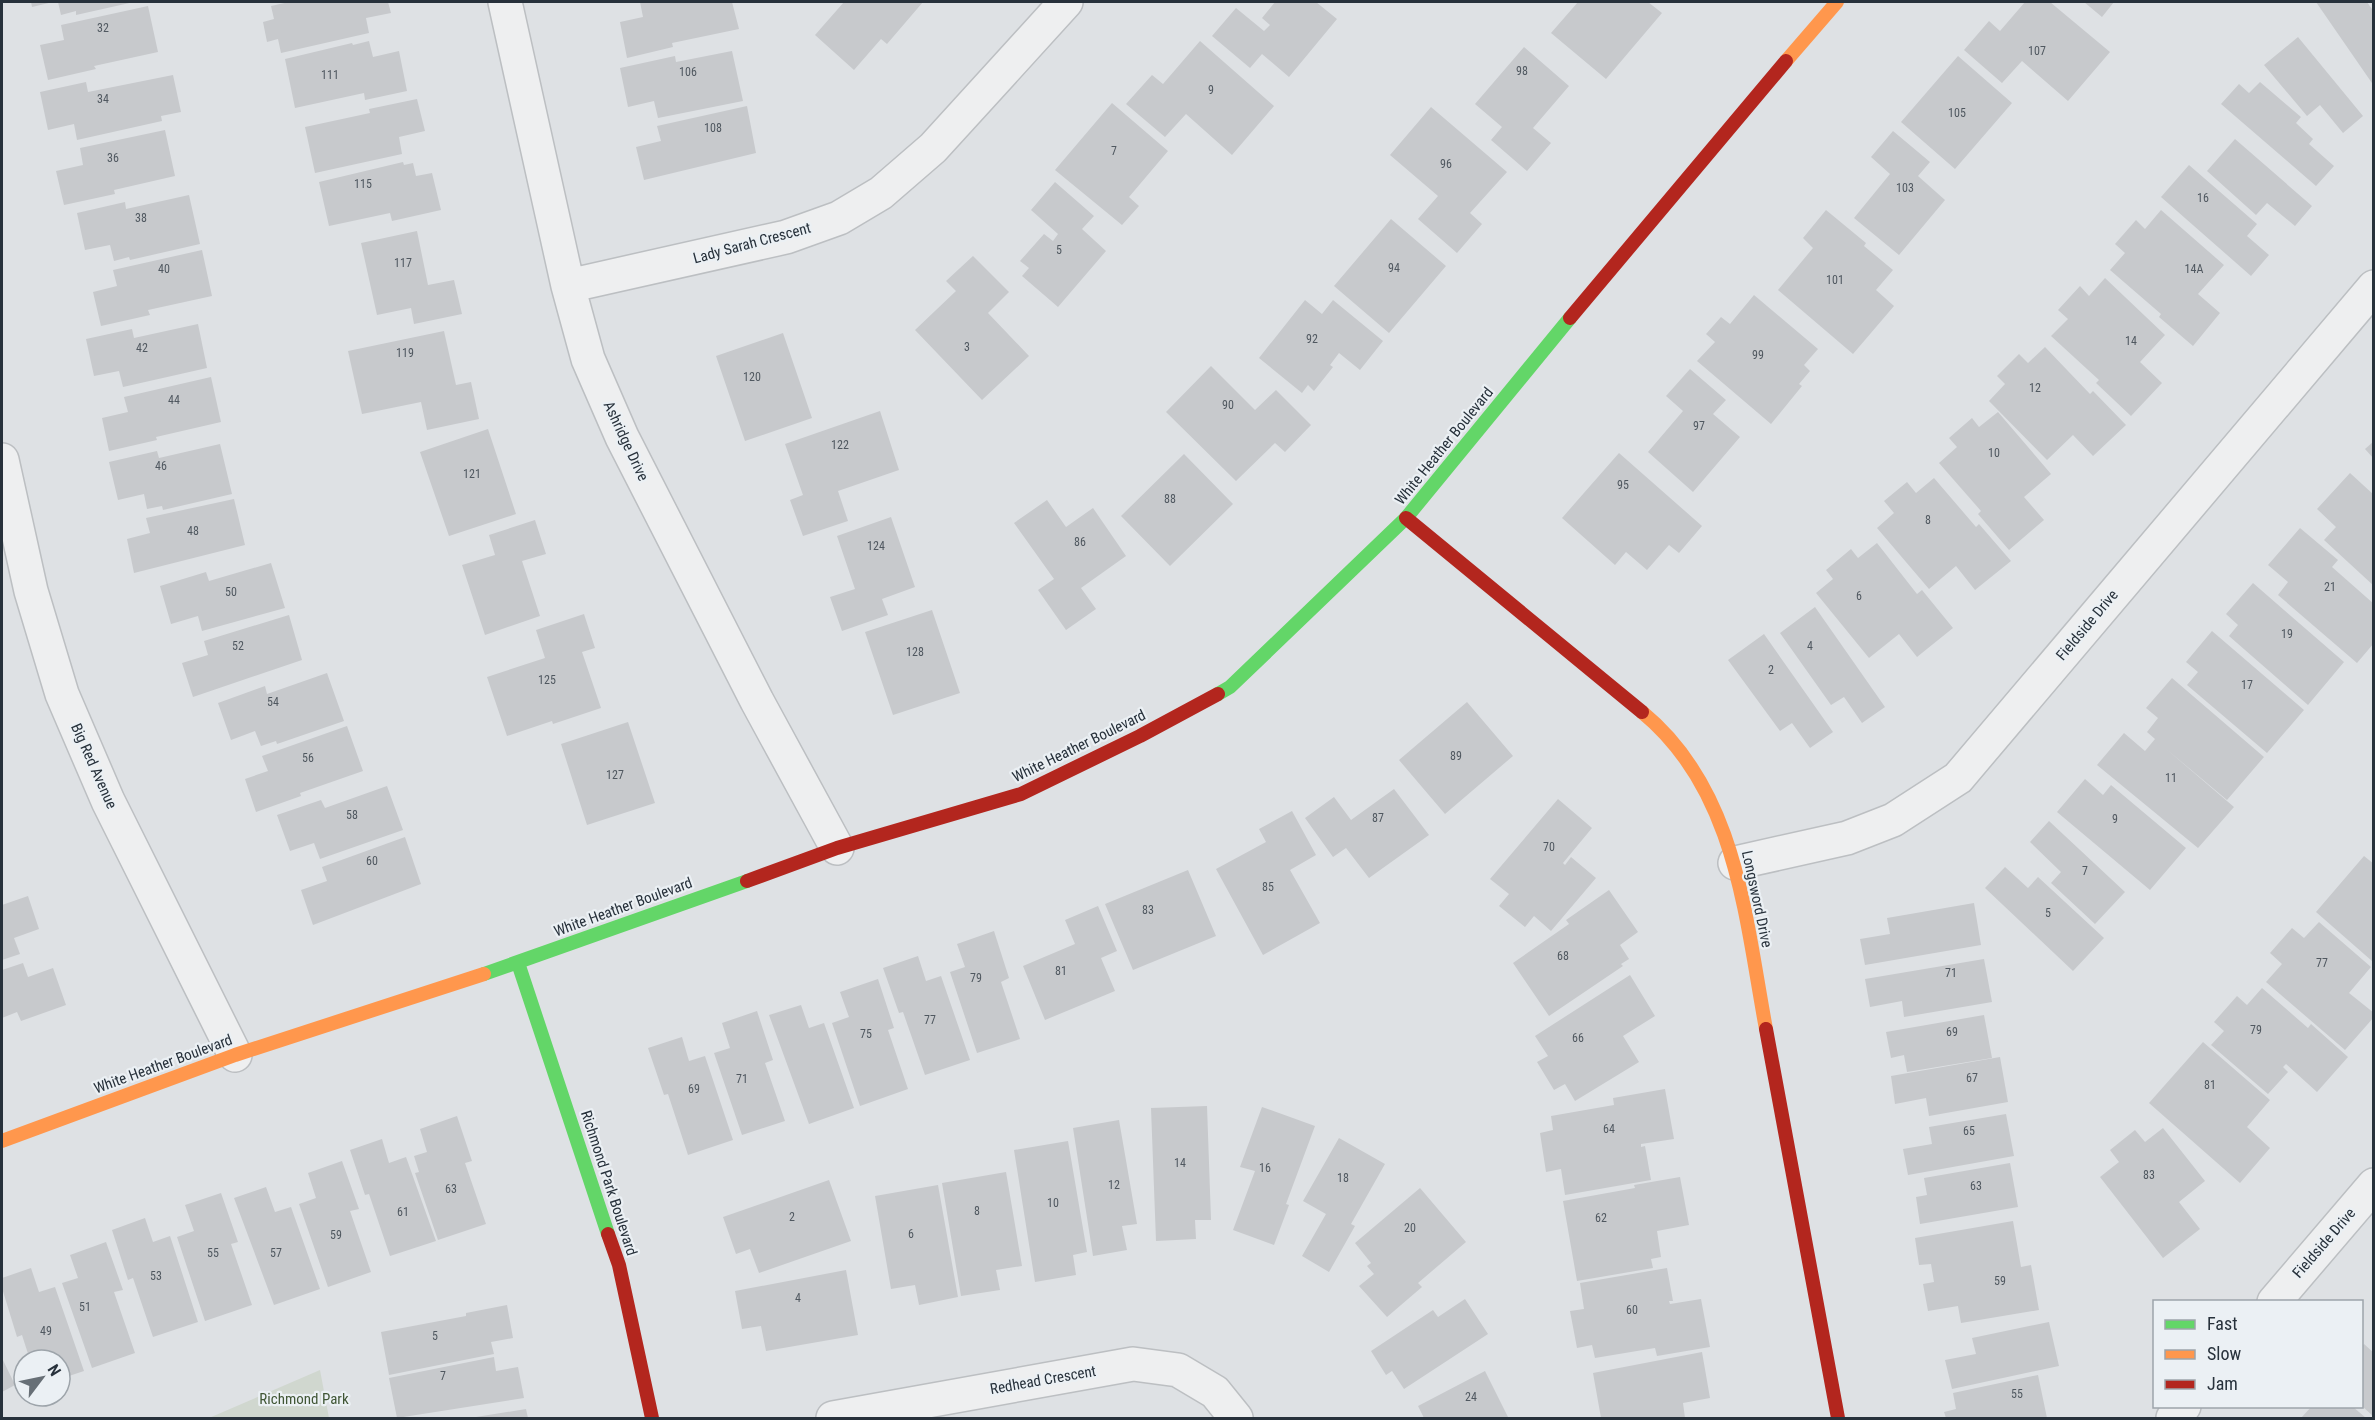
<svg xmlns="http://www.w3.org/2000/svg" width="2375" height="1420" viewBox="0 0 2375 1420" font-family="'Roboto Condensed',sans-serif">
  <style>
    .green { fill: #d0d7cf }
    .building { fill: #c7c9cc }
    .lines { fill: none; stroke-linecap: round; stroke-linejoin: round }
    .street-casing { stroke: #bcbfc2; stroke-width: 36 }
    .street { stroke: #eeeff0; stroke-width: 33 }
    .fast { stroke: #63d668; stroke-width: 14 }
    .slow { stroke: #ff974d; stroke-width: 14 }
    .jam { stroke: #b3261e; stroke-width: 14 }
    .labels { text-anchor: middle; stroke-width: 4.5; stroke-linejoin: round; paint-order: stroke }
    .number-label { font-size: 12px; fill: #505860 }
    .street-label { font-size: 15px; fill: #27313b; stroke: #ebf0f4 }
    .park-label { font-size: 15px; fill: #405635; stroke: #ebf0f4 }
  </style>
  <rect width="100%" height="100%" fill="#dee1e4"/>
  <path class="green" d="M320,1370L329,1418H209Z"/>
  <path class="building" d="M31,2H53L32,7Z
    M58,2H134L76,15V11L61,15Z
    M289,2H388L391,13L366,18L369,33L281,53L278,39L267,42L263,22L274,19L271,6Z
    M640,2H732L739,29L672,43L673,47L627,58L620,22L643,17Z
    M844,2H923L887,44L881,39L854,70L815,35Z
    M1275,2H1316L1337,19L1289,77L1262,54L1250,68L1212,36L1236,8L1264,31L1270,25L1262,18Z
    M1578,2H1648L1662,13L1606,79L1551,33Z
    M2025,2H2050L2110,52L2068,101L2022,61L2002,83L1964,50L1989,21L2000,31Z
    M2084,2H2114L2102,17Z
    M2316,2H2367L2374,12V86Z
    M148,6L158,52L94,66L96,69L48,80L40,45L64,40L61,25Z
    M2298,37L2363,116L2343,133L2320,105L2307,116L2264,65Z
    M369,41L373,57L399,51L407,91L365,100L364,93L295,108L285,59L352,43L353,45Z
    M1200,41L1274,106L1232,155L1186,114L1165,137L1126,104L1152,75L1163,84Z
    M1524,47L1569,86L1533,128L1551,143L1527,171L1491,140L1502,127L1475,104Z
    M732,51L743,101L658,118L654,101L628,107L620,68L675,56L676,62Z
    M1958,56L2012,103L1955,169L1901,122Z
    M173,75L181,112L161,116L162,121L77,140L74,124L48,130L40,92L86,82L88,92Z
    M2260,82L2301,117L2296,123L2313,139L2309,144L2334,166L2316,186L2221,104L2239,84L2249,93Z
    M417,99L425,131L399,137L402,154L315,173L305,127L370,113L369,109Z
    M1112,103L1168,151L1129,197L1139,206L1122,225L1055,170Z
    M747,106L756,153L644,180L636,147L661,141L657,126Z
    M1431,107L1507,172L1470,213L1482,224L1457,253L1418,219L1438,196L1390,155Z
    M165,130L175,176L114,190L115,194L64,205L56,171L83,165L80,148Z
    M1893,131L1930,162L1918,176L1945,200L1899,255L1854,218L1890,174L1871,157Z
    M2235,139L2312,206L2295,226L2267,203L2256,215L2207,171Z
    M403,162L404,165L413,163L416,176L432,173L441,210L392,221L390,213L329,226L319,182Z
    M2189,165L2257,224L2247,236L2269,255L2251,276L2161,197Z
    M1055,182L1094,216L1082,229L1106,251L1058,307L1022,276L1029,268L1020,261L1044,234L1053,241L1058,234L1031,210Z
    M189,195L200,244L130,260L129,257L114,261L110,245L85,250L77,213L125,202L126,209Z
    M1826,210L1866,243L1864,246L1893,270L1876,290L1894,306L1853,354L1778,290L1813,248L1803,238Z
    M2161,210L2224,265L2198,294L2220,313L2193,346L2159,317L2161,314L2110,270L2125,253L2115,244L2136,220L2145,229Z
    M1391,219L1446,266L1389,333L1334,286Z
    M417,231L428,285L454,280L462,314L414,324L411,308L377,315L361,243Z
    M202,250L212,296L148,310L150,315L101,326L93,292L117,286L113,270Z
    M973,256L1009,292L988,313L1029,356L982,400L915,330L956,291L946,281Z
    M2105,278L2165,335L2140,362L2162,383L2131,416L2096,383L2099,380L2051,336L2068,319L2058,310L2080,286L2089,296Z
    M1754,295L1818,349L1804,365L1810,371L1799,384L1802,386L1771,424L1697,361L1715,342L1706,334L1721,317L1730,324Z
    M1305,300L1322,314L1333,300L1383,341L1360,370L1339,353L1330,365L1333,367L1314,391L1308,385L1302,393L1259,358Z
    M198,324L207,368L123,387L119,371L94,376L86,339L132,329L134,338Z
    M444,331L456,385L471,382L479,419L427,430L421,402L362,414L348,351Z
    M783,333L812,418L745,441L716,356Z
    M2045,347L2090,394L2093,391L2126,425L2093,456L2073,435L2047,460L1989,401L2005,384L1997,376L2019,354L2028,363Z
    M1211,366L1255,410L1276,390L1311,425L1285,452L1275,443L1236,481L1166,412Z
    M1690,369L1726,400L1713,414L1740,437L1693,492L1648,452L1683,411L1666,396Z
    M211,377L221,422L156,437L157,440L109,451L102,418L128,412L124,397Z
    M880,411L899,470L838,491L848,521L803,536L790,500L803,495L785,444Z
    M1998,412L2051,474L2024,497L2044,520L2009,550L1978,514L1981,511L1939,463L1957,447L1949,438L1972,418L1979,427Z
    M488,429L516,514L449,536L420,452Z
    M2374,441V459L2365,449Z
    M220,444L232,494L163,510L162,506L147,509L144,494L118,500L109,462L157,451L159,458Z
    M1619,453L1702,526L1679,553L1669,545L1647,570L1626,552L1615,565L1562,518Z
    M1184,454L1233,504L1170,566L1121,516Z
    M2350,473L2374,495V586L2324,540L2336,527L2317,509Z
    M1934,478L1976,527L1979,524L2011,561L1975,590L1956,566L1929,589L1877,528L1894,513L1884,501L1907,482L1916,493Z
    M234,499L245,545L134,573L127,539L150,533L146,518Z
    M1047,500L1066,527L1093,508L1126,556L1081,588L1096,609L1066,630L1038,590L1054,579L1014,523Z
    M891,517L915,587L882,599L888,615L842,631L830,597L855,589L837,536Z
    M535,520L546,554L522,561L540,616L485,635L462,565L495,555L489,535Z
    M2300,528L2338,560L2332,567L2374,604V643L2357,663L2278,595L2288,582L2268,565Z
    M1877,543L1917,594L1922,590L1953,628L1917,657L1899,634L1869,658L1816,593L1833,579L1826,570L1851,549L1858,558Z
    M271,563L285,608L202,631L198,616L171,624L160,586L206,572L209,581Z
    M2253,583L2344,662L2308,705L2229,636L2238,625L2226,614Z
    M1815,607L1885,707L1862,723L1844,697L1831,705L1780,633Z
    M932,610L960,693L893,715L865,632Z
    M584,614L595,648L582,652L601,708L553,724L552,721L507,736L487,677L545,658L536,630Z
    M289,615L302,660L193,697L182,663L208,655L204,641Z
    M2212,631L2304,710L2267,753L2187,685L2198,672L2186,662Z
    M1764,634L1833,732L1810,748L1792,723L1780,731L1728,660Z
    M327,673L344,721L277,744L276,741L261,746L255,731L231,740L218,703L265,686L267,694Z
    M2172,678L2264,757L2227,800L2165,748L2234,807L2198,848L2097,765L2124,733L2145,751L2155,739L2147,732L2158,718L2146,708Z
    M1467,702L1513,756L1445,814L1399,760Z
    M628,722L655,803L587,825L561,744Z
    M347,726L363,771L300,793L301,796L256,812L245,779L268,771L262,756Z
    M2085,779L2103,795L2111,785L2186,848L2150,890L2057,812Z
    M387,786L403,830L320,859L314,843L290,851L277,815L321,800L325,808Z
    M1394,789L1429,835L1369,878L1346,848L1333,857L1305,818L1334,797L1351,820Z
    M1558,799L1592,828L1563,863L1565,865L1571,857L1596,878L1551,931L1534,916L1525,927L1499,906L1509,894L1490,879Z
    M1292,811L1316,855L1290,870L1320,923L1263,955L1216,869L1266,842L1259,829Z
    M2049,821L2125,892L2095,924L2051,883L2061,872L2030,842Z
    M405,837L421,884L313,925L301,890L327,881L322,867Z
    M2364,856L2374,864L2372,961L2316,912Z
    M2005,867L2028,888L2038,877L2104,938L2073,971L1985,888Z
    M1188,870L1216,936L1133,970L1105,904Z
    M1609,890L1638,932L1620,945L1629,959L1621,964L1623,966L1549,1016L1513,963L1569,924L1566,920Z
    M28,896L39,929L14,938L20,954L2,960V905Z
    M1974,903L1981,945L1865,965L1860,939L1890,934L1887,918Z
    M1098,906L1117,951L1101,958L1115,991L1045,1020L1023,966L1075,944L1065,920Z
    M2319,922L2371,967L2349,993L2374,1013V1017L2345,1050L2266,982L2282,964L2270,953L2292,928L2304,938Z
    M994,931L1009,978L1001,982L1020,1039L977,1053L950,972L965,967L957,944Z
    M918,956L926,981L941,976L970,1060L925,1075L903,1012L899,1013L883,968Z
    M1984,959L1992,1002L1904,1017L1902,1001L1870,1007L1865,979Z
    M23,963L28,977L53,968L66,1005L21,1021L17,1012L2,1018V970Z
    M1630,975L1655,1016L1623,1036L1639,1062L1575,1101L1565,1084L1554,1090L1537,1062L1548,1056L1535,1036Z
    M878,979L894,1028L888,1030L908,1089L860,1106L832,1023L849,1017L840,992Z
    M2262,988L2308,1028L2311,1024L2348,1057L2317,1092L2286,1064L2283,1067L2288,1072L2268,1094L2211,1045L2224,1031L2214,1022L2237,996L2247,1005Z
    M801,1005L809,1028L824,1023L854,1108L809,1124L769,1015Z
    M757,1011L773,1060L765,1063L785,1121L742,1135L714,1053L730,1048L722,1023Z
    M1984,1015L1992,1058L1907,1072L1904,1055L1891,1058L1886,1032Z
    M682,1037L689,1061L705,1056L733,1140L688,1155L668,1094L664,1095L648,1048Z
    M2203,1042L2270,1100L2247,1127L2270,1148L2240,1183L2149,1103Z
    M2000,1057L2008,1102L1929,1116L1926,1098L1895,1104L1891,1076Z
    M1665,1089L1674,1139L1641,1144V1147L1645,1146L1651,1180L1565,1195L1561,1169L1546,1172L1540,1133L1553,1130L1551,1116L1614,1105L1613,1098Z
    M1207,1106L1211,1220H1195L1196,1239L1156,1241L1151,1108Z
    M1262,1107L1315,1126L1286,1204L1289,1205L1274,1245L1233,1230L1255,1171L1240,1167Z
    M2006,1114L2014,1156L1908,1175L1903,1149L1932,1144L1929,1127Z
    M457,1116L472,1161L465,1163L486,1224L438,1240L415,1173L419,1172L414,1156L427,1152L420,1129Z
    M1119,1120L1137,1224L1122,1226L1127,1250L1093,1256L1073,1128Z
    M2163,1128L2205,1181L2179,1202L2200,1229L2163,1258L2100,1177L2119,1162L2110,1150L2135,1130L2145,1142Z
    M1339,1138L1385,1164L1351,1224L1355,1226L1329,1272L1302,1256L1326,1214L1303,1201Z
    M382,1139L389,1163L406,1157L436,1241L390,1256L369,1194L365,1195L350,1150Z
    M1068,1141L1087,1252L1073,1255L1076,1275L1035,1282L1014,1150Z
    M342,1161L359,1209L350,1211L371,1272L328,1287L299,1204L316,1198L308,1173Z
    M2010,1163L2018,1207L1920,1224L1916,1197L1927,1195L1924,1178Z
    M1006,1172L1022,1266L996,1270L1000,1290L961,1296L942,1183Z
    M1680,1177L1689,1225L1657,1231L1661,1257L1651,1259L1653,1268L1577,1281L1563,1201L1635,1188L1634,1185Z
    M829,1180L851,1241L759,1273L750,1249L736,1254L723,1217Z
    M938,1185L958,1297L919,1305L915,1285L891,1289L875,1196Z
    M266,1187L275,1212L291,1207L320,1289L274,1305L234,1198Z
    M1420,1188L1466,1242L1418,1283L1422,1287L1387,1317L1359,1286L1374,1274L1367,1266L1371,1263L1355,1243Z
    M221,1193L238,1242L231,1244L252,1305L205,1321L177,1237L194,1231L185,1205Z
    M145,1218L153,1242L170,1236L198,1322L153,1337L133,1278L128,1280L112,1230Z
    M2013,1221L2021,1267L2031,1265L2039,1310L1961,1323L1958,1306L1928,1311L1923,1284L1934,1282L1931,1264L1919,1265L1915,1238Z
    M106,1242L123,1290L114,1292L135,1353L92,1368L62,1283L78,1278L70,1255Z
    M31,1268L39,1292L55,1287L84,1371L60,1379V1360H30L22,1335L17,1337L2,1288V1278Z
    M1667,1268L1673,1301H1669L1670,1304L1701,1299L1710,1347L1657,1356L1655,1348L1595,1358L1592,1345L1577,1348L1570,1311L1584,1309L1580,1283Z
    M846,1270L858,1335L766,1351L761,1326L742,1329L735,1291Z
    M1465,1299L1488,1334L1404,1389L1392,1371L1386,1375L1371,1351L1433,1310L1438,1317Z
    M507,1305L513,1338L491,1342L494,1354L389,1375L381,1332L466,1316V1313Z
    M2049,1322L2059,1366L1952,1389L1945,1360L1976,1354L1972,1338Z
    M2364,1344L2374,1353V1417L2362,1406V1347Z
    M1702,1352L1710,1398L1683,1403L1685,1418H1601L1593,1373Z
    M494,1357L496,1371L518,1367L524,1398L397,1418L389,1378Z
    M2,1358L15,1385L2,1392Z
    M1485,1371L1508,1417L1424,1418L1418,1406Z
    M2038,1375L2047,1418H1946L1944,1412L1956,1409L1953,1393Z
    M2312,1406H2352L2366,1418H2301Z
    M526,1409L528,1418H476V1417Z"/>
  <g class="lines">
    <defs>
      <path id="street" d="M505,2L568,286L588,359L622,437L757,701L837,848
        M568,286L786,237L839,218L881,193L933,148L1066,2
        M2,460L31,591L62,694L108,801L235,1055
        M1735,863L1847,838L1893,820L1958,778L2374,287
        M2274,1302L2374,1185
        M833,1418L1133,1364L1178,1370L1215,1392L1236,1418
        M2173,1418L2184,1406"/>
    </defs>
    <use href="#street" class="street-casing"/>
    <use href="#street" class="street"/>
    <path class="fast" d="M1218,694L1230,687L1406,518L1570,318
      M518,963L608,1234
      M484,974L747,881"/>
    <path class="slow" d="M1786,61L1837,2
      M1642,712C1737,790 1745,917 1766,1029
      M2,1141L235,1055L484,974"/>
    <path class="jam" d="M1570,318L1786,61
      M1406,518L1642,712
      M747,881L837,848L1021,794L1140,736L1218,694
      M1766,1029L1838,1418
      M608,1234L619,1265L652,1418"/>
  </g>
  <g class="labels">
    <g class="number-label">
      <text x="103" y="32">32</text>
      <text x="2037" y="55">107</text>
      <text x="1522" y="75">98</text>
      <text x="688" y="76">106</text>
      <text x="330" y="79">111</text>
      <text x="1211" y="94">9</text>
      <text x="103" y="103">34</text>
      <text x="1957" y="117">105</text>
      <text x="713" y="132">108</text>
      <text x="1114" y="155">7</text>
      <text x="113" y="162">36</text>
      <text x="1446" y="168">96</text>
      <text x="363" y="188">115</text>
      <text x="1905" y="192">103</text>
      <text x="2203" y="202">16</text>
      <text x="141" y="222">38</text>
      <text x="1059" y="254">5</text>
      <text x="403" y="267">117</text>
      <text x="1394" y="272">94</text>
      <text x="164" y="273">40</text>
      <text x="2194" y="273">14A</text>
      <text x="1835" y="284">101</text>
      <text x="1312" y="343">92</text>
      <text x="2131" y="345">14</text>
      <text x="967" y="351">3</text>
      <text x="142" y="352">42</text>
      <text x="405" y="357">119</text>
      <text x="1758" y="359">99</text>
      <text x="752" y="381">120</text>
      <text x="2035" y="392">12</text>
      <text x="174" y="404">44</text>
      <text x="1228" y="409">90</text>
      <text x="1699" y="430">97</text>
      <text x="840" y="449">122</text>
      <text x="1994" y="457">10</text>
      <text x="161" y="470">46</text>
      <text x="472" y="478">121</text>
      <text x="1623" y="489">95</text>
      <text x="1170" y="503">88</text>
      <text x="1928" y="524">8</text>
      <text x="193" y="535">48</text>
      <text x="1080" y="546">86</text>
      <text x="876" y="550">124</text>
      <text x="2330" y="591">21</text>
      <text x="231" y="596">50</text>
      <text x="1859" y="600">6</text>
      <text x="2287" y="638">19</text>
      <text x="238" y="650">52</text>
      <text x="1810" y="650">4</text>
      <text x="915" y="656">128</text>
      <text x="1771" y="674">2</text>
      <text x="547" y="684">125</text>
      <text x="2247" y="689">17</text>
      <text x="273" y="706">54</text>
      <text x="1456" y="760">89</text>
      <text x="308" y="762">56</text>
      <text x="615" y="779">127</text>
      <text x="2171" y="782">11</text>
      <text x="352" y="819">58</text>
      <text x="1378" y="822">87</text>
      <text x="2115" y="823">9</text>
      <text x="1549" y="851">70</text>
      <text x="372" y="865">60</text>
      <text x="2085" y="875">7</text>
      <text x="1268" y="891">85</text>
      <text x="1148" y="914">83</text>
      <text x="2048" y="917">5</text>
      <text x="1563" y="960">68</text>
      <text x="2322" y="967">77</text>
      <text x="1061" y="975">81</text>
      <text x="1951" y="977">71</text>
      <text x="976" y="982">79</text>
      <text x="930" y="1024">77</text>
      <text x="2256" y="1034">79</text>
      <text x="1952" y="1036">69</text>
      <text x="866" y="1038">75</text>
      <text x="1578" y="1042">66</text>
      <text x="1972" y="1082">67</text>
      <text x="742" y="1083">71</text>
      <text x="2210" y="1089">81</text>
      <text x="694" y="1093">69</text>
      <text x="1609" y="1133">64</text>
      <text x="1969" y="1135">65</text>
      <text x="1180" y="1167">14</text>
      <text x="1265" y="1172">16</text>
      <text x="2149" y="1179">83</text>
      <text x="1343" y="1182">18</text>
      <text x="1114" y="1189">12</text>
      <text x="1976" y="1190">63</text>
      <text x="451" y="1193">63</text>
      <text x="1053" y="1207">10</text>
      <text x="977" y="1215">8</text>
      <text x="403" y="1216">61</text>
      <text x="792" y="1221">2</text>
      <text x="1601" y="1222">62</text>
      <text x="1410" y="1232">20</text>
      <text x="911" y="1238">6</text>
      <text x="336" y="1239">59</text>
      <text x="213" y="1257">55</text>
      <text x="276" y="1257">57</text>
      <text x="156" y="1280">53</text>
      <text x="2000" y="1285">59</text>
      <text x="798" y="1302">4</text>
      <text x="85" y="1311">51</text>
      <text x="1632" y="1314">60</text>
      <text x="46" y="1335">49</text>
      <text x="435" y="1340">5</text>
      <text x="443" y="1380">7</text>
      <text x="2017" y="1398">55</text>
      <text x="1471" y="1401">24</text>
    </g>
    <g class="street-label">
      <text transform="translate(752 243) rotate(-15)" y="5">Lady Sarah Crescent</text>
      <text transform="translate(626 441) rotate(65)" y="5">Ashridge Drive</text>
      <text transform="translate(1444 446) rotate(-51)" y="5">White Heather Boulevard</text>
      <text transform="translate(2087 625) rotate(-50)" y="5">Fieldside Drive</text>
      <text transform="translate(1079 746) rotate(-26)" y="5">White Heather Boulevard</text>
      <text transform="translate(94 766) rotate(66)" y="5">Big Red Avenue</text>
      <text transform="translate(1757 899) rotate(78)" y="5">Longsword Drive</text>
      <text transform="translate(623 907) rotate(-20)" y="5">White Heather Boulevard</text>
      <text transform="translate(163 1064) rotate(-20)" y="5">White Heather Boulevard</text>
      <text transform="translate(609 1183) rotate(72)" y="5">Richmond Park Boulevard</text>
      <text transform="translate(2324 1243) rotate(-49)" y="5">Fieldside Drive</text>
      <text transform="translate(1043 1380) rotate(-10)" y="5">Redhead Crescent</text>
    </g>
    <g class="park-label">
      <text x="304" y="1404">Richmond Park</text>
    </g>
  </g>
  <rect width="2375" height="1420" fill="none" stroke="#27313b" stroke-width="6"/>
  <rect x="2153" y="1300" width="210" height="108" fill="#ebf0f4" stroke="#9da4aa" stroke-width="1.5"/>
  <rect x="2165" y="1320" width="30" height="9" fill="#63d668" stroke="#9da4aa" stroke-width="1.5"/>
  <text x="2207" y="1330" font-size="18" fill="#27313b">Fast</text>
  <rect x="2165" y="1350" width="30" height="9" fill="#ff974d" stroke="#9da4aa" stroke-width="1.5"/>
  <text x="2207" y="1360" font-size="18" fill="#27313b">Slow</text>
  <rect x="2165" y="1380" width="30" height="9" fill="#b3261e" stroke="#9da4aa" stroke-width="1.5"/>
  <text x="2207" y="1390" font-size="18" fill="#27313b">Jam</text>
  <g transform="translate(42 1378) rotate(58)"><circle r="28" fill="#ebf0f4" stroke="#9da4aa" stroke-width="1.5"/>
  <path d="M0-4.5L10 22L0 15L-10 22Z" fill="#676f76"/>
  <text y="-9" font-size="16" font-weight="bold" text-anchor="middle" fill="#27313b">N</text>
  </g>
</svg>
